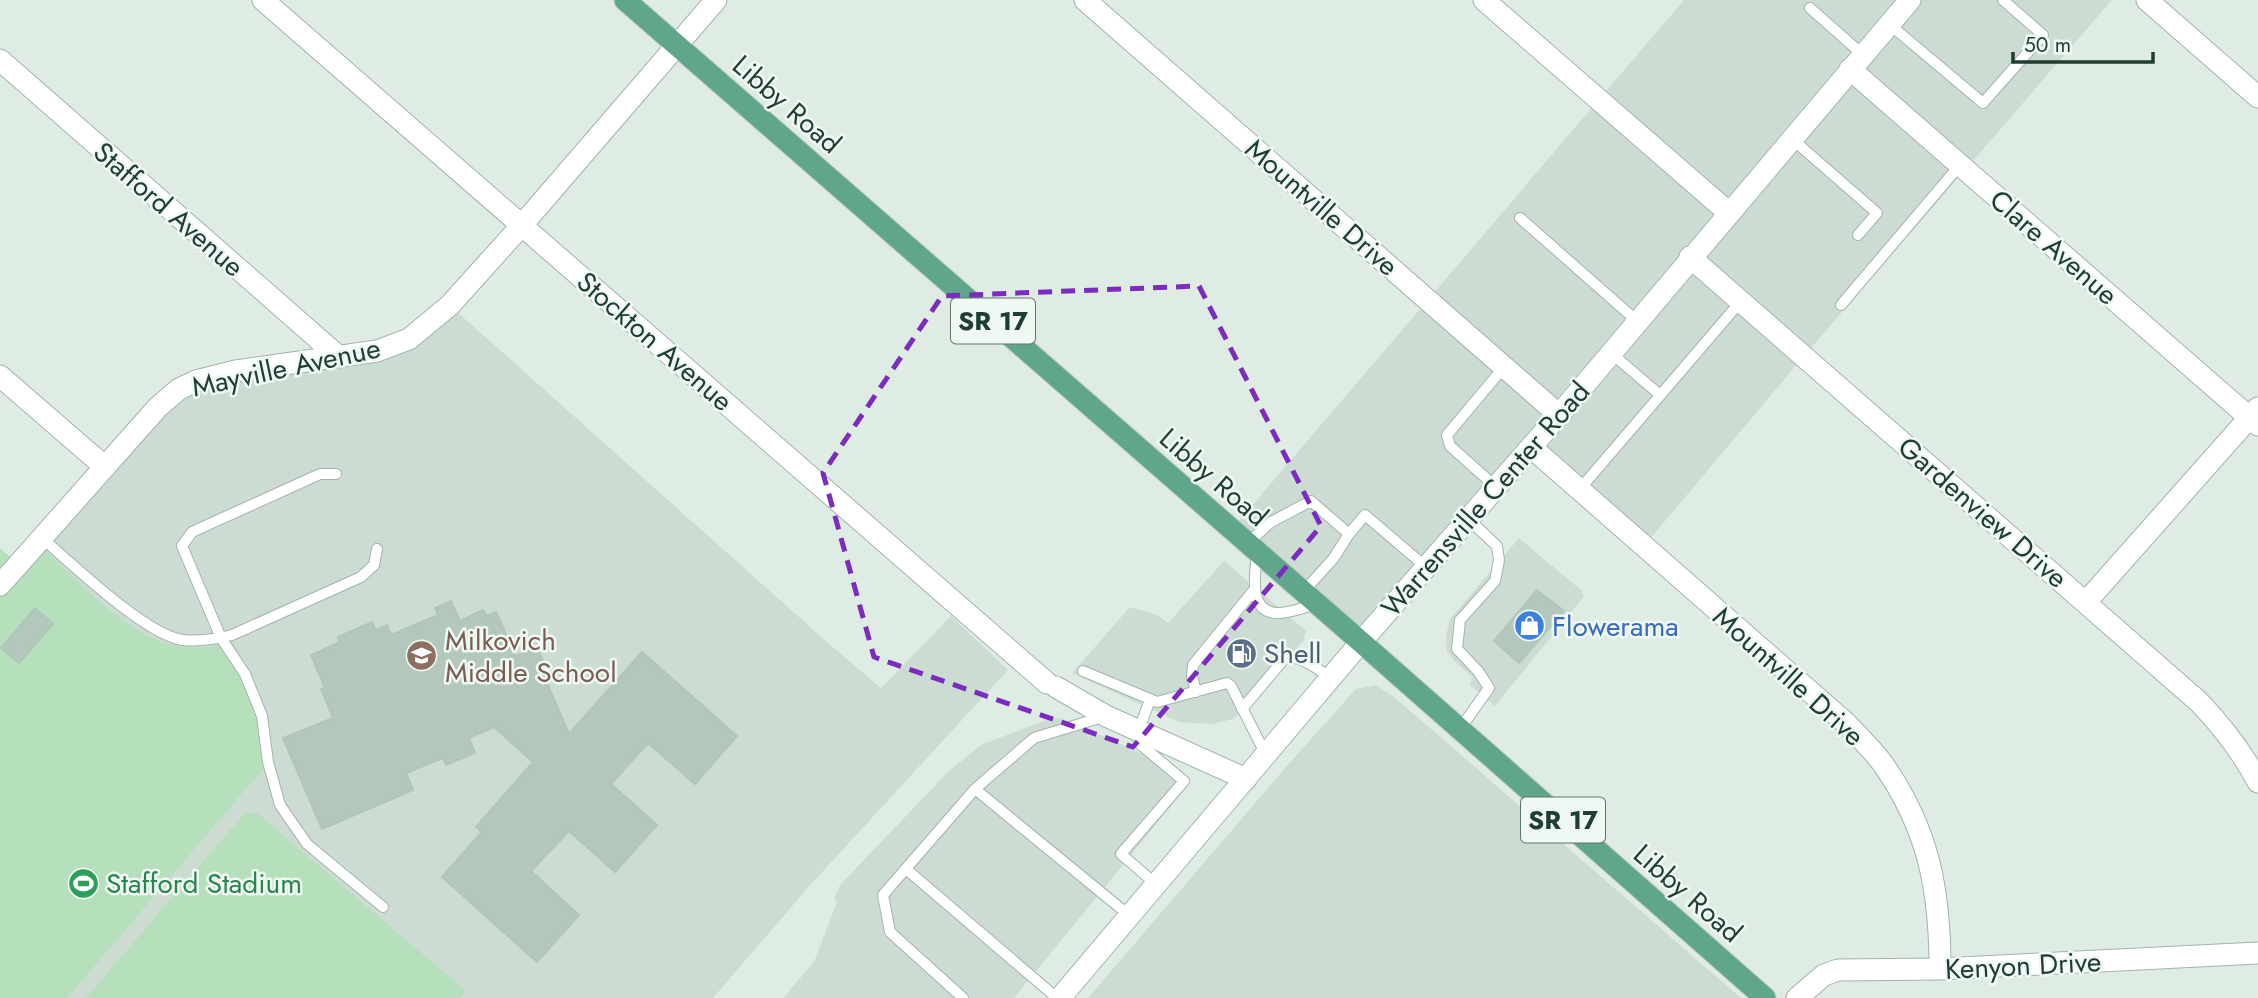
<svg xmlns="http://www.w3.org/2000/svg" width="2258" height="998" viewBox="0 0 2258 998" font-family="Jost,sans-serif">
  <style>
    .built { fill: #cddcd3 }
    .green { fill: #b5e0bb }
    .building { fill: #b4c7bd; stroke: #b1c6ba; stroke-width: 2 }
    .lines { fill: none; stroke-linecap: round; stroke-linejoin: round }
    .lane-casing { stroke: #a1b4ab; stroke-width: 12 }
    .street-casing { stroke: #a1b4ab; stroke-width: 23 }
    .secondary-casing { stroke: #9fbcae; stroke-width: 23 }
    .primary-casing { stroke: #c0c9c5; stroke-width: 23 }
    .lane { stroke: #fff; stroke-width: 10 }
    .street { stroke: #fff; stroke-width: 21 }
    .secondary { stroke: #fff; stroke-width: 21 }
    .primary { stroke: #5fa68a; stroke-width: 21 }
    .marked { fill: none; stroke: #7b2cbf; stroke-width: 5; stroke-dasharray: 14 9; stroke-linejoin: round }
    .labels { text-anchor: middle; stroke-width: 5; stroke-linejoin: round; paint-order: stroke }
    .shield { fill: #f0f8f3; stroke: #5d766b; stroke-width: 2 }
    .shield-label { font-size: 26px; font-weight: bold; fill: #1e3e31 }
    .street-label { font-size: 28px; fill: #1e3e31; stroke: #f0f8f3 }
    .shop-label { font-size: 28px; fill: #366cbe; stroke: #f0f8f3; text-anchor: start }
    .education-label { font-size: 28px; fill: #785e54; stroke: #f0f8f3; text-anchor: start }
    .service-label { font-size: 28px; fill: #4e5e75; stroke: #f0f8f3; text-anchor: start }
    .leisure-label { font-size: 28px; fill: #27864d; stroke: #f0f8f3; text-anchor: start }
  </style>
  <rect width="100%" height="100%" fill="#dfece4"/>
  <path class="built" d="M1684,0H2112L1804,356L1644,546L1531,447L1361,642L1232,529Z
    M455,310L827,642L881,688L951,616L1008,670L813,882L713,998H0V597L178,398L204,387L304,371Z
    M1519,538L1581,590L1584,596L1495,706L1470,685L1472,677L1453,660L1447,651L1446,636L1450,619Z
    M1224,561L1306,631L1303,641L1280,670L1258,696L1233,719L1212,724L1179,722L1072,673L1130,607L1157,615L1168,623Z
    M1376,685L1393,696L1741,998H1088L1285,768L1356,689Z
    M1060,718L1183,771L1181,794L1014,998H783L814,962L837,902L834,899L840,885L949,771L981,745L1046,720Z"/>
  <path class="green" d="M0,548L24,569L43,548C82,584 134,645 190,648C204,648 220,644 234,642L255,702L264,768L67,998H0Z
    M257,813L466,991L460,998H86L244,814Z"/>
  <path class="building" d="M1537,590L1564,611L1519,663L1494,641Z
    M451,601L460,621L483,610L487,616L496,612L516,656L537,647L545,665L540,667L569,734L642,652L737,736L695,784L648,743L611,784L657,825L615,872L569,831L531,871L579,915L537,962L442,877L482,832L476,827L533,762L494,727L469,738L475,753L446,765L443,758L406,773L413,790L322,829L283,738L333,718L321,689L325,688L311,655L340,642L338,637L372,622L376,630L387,625L391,635L438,615L435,608Z
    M35,608L53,624L19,663L1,648Z"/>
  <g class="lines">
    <defs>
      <path id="lane" d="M1810,8L1862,54
        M1889,24L1983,103L2043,35L2003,0
        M1791,138L1877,213L1858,235
        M1520,218L1637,321
        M1841,305L1960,165
        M1610,352L1660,395
        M336,474H320L192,532L182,546L221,638L245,674L262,716L268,762L280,805L307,844L383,907
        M1496,487L1450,446L1447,435L1504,367
        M1580,489L1741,301
        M1349,534L1365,515L1426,567
        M42,538C72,564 146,635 183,640C200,642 216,639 232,635L361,577L374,565L377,549
        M1248,543L1271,522L1311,501L1349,534L1333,559L1303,592
        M1257,552C1256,571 1246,613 1278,613C1290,613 1305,607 1317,604
        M1083,671L1157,702L1227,683L1231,686L1266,755
        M1196,692L1192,676L1193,665L1254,590
        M1150,700L1138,732L1140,744L1184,781L1121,854L1157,885
        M1242,709L1285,658C1303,656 1316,668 1331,678
        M1460,729L1489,688L1478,671L1457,649L1460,620L1495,581L1499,560L1497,546L1468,519
        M975,789L1130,916
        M906,869L1057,998
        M963,998L890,932L883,895L975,789L1034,738L1106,716"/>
      <path id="street" d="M263,0L1047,683
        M1085,0L1559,415
        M1484,0L1729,213
        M2147,0L2258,97
        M0,60L339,357
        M1850,69L2258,425
        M1690,257L2199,702C2223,727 2242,752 2258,782
        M0,376L105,467
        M1531,447L1847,724C1859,737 1873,750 1883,764C1929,830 1940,890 1940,969
        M0,585L158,407L179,389L196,381L236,371L377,351L409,339L450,305L522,225L716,0
        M2086,602L2258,408
        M1056,687L1106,716L1246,779
        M1797,998L1824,975L1838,970L1940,969L2258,953"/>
      <path id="secondary" d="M1060,998L1361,642L1559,415L1910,0"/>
      <path id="primary" d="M625,0L1361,642L1765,998"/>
    </defs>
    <use href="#lane" class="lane-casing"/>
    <use href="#street" class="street-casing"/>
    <use href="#secondary" class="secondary-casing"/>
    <use href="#primary" class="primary-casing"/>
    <use href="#lane" class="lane"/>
    <use href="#street" class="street"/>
    <use href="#secondary" class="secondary"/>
    <use href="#primary" class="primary"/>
  </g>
  <path class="marked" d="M1199,286L1321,526L1133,747L874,657L823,473L942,296Z"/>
  <defs>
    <symbol id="shop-disc" viewBox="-11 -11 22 22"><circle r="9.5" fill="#3f7fe0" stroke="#f0f8f3"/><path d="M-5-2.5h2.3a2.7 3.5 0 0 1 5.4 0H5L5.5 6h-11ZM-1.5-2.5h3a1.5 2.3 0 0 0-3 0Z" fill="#fff"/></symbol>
    <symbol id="fuel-disc" viewBox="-11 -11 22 22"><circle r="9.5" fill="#5c6f8a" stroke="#f0f8f3"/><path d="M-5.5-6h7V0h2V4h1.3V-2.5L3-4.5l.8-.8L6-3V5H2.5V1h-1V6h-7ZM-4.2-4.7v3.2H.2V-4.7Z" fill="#fff"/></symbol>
    <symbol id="school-disc" viewBox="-11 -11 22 22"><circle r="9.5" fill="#8d6e63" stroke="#f0f8f3"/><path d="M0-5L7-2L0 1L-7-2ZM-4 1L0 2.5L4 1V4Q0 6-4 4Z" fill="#fff"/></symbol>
    <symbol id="stadium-disc" viewBox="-11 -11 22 22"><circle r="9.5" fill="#2e9e5b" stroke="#f0f8f3"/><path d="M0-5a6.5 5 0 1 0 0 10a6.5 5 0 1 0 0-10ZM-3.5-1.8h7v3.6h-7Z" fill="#fff"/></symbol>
  </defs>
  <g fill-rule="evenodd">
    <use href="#shop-disc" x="1512" y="608" width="35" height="35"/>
    <use href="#fuel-disc" x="1224" y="636" width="35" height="35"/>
    <use href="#school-disc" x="404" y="638" width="35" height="35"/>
    <use href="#stadium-disc" x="66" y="866" width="35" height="35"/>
  </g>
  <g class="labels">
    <g class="shield">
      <rect x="951" y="298.5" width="84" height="45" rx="5"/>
      <rect x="1521" y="797.5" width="84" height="45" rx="5"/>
    </g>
    <g class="shield-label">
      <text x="993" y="330">SR 17</text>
      <text x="1563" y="829">SR 17</text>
    </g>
    <g class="street-label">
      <text transform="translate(787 104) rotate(41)" y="10">Libby Road</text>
      <text transform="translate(1322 207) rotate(41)" y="10">Mountville Drive</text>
      <text transform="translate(169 209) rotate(41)" y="10">Stafford Avenue</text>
      <text transform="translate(2054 247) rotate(41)" y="10">Clare Avenue</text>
      <text transform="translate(655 341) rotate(41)" y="10">Stockton Avenue</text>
      <text transform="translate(286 367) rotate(-12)" y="10">Mayville Avenue</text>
      <text transform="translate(1214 477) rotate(41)" y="10">Libby Road</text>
      <text transform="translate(1485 499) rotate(-49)" y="10">Warrensville Center Road</text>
      <text transform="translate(1983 512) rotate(41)" y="10">Gardenview Drive</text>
      <text transform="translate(1789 676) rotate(42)" y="10">Mountville Drive</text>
      <text transform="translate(1688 893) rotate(41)" y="10">Libby Road</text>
      <text transform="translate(2023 965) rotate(-3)" y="10">Kenyon Drive</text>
    </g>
    <g class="shop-label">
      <text x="1552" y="636">Flowerama</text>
    </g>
    <g class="education-label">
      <text x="445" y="650">Milkovich<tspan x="445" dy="32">Middle School</tspan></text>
    </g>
    <g class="service-label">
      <text x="1264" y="663">Shell</text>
    </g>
    <g class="leisure-label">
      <text x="106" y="893">Stafford Stadium</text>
    </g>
  </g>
  <path d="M2013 52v10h140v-10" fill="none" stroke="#1e3e31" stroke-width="3.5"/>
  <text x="2024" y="52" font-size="21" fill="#1e3e31" stroke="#f0f8f3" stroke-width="5" paint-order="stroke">50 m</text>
</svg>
